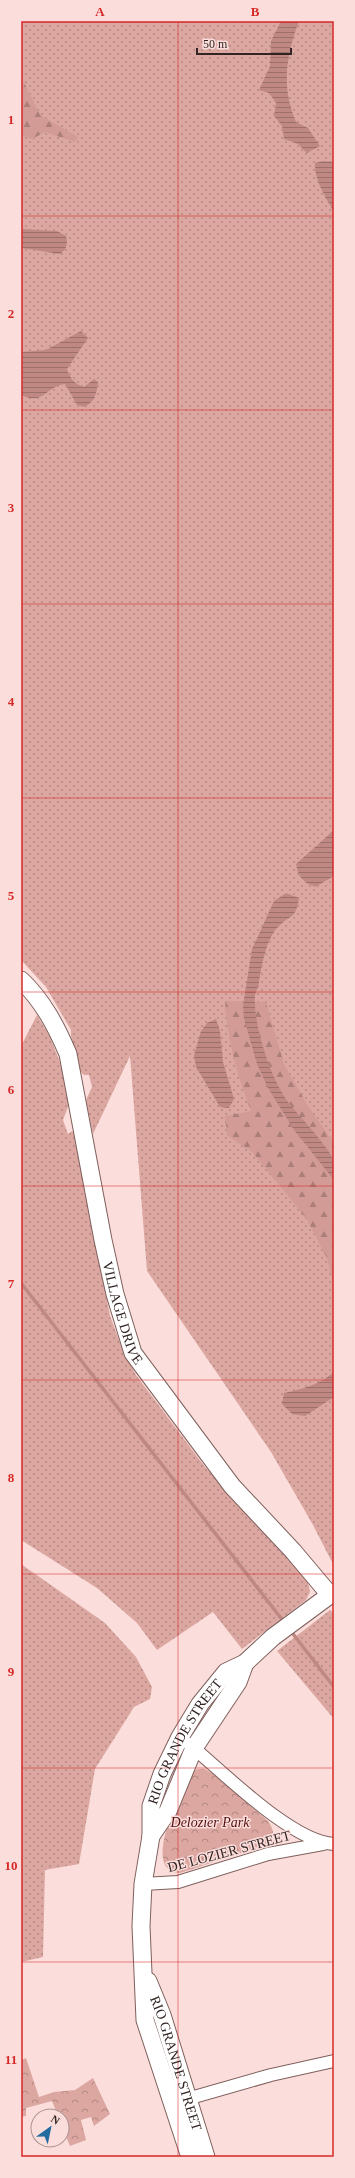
<svg xmlns="http://www.w3.org/2000/svg" width="355" height="2178" viewBox="0 0 355 2178" font-family="'Times New Roman',serif">
  <style>
    .grass { fill: url(#grass-dots) }
    .forest { fill: url(#forest-firs) }
    .park { fill: url(#park-crowns) }
    .water { fill: url(#water-rules) }
    .lines { fill: none; stroke-linecap: round; stroke-linejoin: round }
    .stream { stroke: #bf8883; stroke-width: 3.5 }
    .street-casing { stroke: #7e605c; stroke-width: 14 }
    .secondary-casing { stroke: #7e605c; stroke-width: 19 }
    .street { stroke: #fff; stroke-width: 12 }
    .secondary { stroke: #fff; stroke-width: 17 }
    .grid { fill: none; stroke: #d62828; stroke-width: 1; stroke-opacity: 0.55 }
    .labels { text-anchor: middle; stroke-width: 3; stroke-linejoin: round; paint-order: stroke }
    .street-label { font-size: 14px; fill: #312423; stroke: #fbdedb }
    .park-label { font-size: 14px; font-style: italic; fill: #53100f; stroke: #fbdedb }
    .neatline { fill: none; stroke: #d62828; stroke-width: 1.5 }
    .grid-label { font-size: 13px; text-anchor: middle; font-weight: bold; fill: #d62828 }
  </style>
  <defs>
    <pattern id="grass-dots" width="8" height="8" patternUnits="userSpaceOnUse"><rect width="8" height="8" fill="#dca7a1"/><path d="M2 2h.1M6 6h.1" fill="none" stroke="#b38883" stroke-width="1.8" stroke-linecap="round"/></pattern>
    <pattern id="forest-firs" width="22" height="20" patternUnits="userSpaceOnUse"><rect width="22" height="20" fill="#d39b95"/><path d="M5 1l3.5 6h-7zM16 11l3.5 6h-7z" fill="#ac7e79"/></pattern>
    <pattern id="park-crowns" width="20" height="18" patternUnits="userSpaceOnUse"><rect width="20" height="18" fill="#dca7a1"/><path d="M2 6a3 3 0 1 1 6 0M12 15a3 3 0 1 1 6 0" fill="none" stroke="#b38883"/></pattern>
    <pattern id="water-rules" width="6" height="5" patternUnits="userSpaceOnUse"><rect width="6" height="5" fill="#bf8883"/><path d="M0 2.5h6" fill="none" stroke="#9c6f6b"/></pattern>
  </defs>
  <rect width="100%" height="100%" fill="#fbdedb"/>
  <path class="grass" d="M21,21H334V1566L313,1525L271,1452L147,1271L130,1056L93,1134L86,1100L92,1087L89,1075H84L80,1071L71,1036V1030L46,987L21,960Z
    M37,1015L50,1037L61,1065L69,1104L63,1120L68,1134L72,1131L76,1133L110,1316L122,1348L136,1375L205,1467L271,1538L308,1582L310,1592L306,1600L242,1649L213,1612L157,1650L137,1623L97,1588L21,1540V1046Z
    M21,1564L105,1623L136,1657L152,1687L150,1699L134,1707L95,1769L79,1864L45,1870L43,1957L21,1962Z
    M330,1610L334,1614V1719L277,1651Z"/>
  <path class="forest" d="M24,82L40,115L78,137L75,142L45,132L32,139L21,135V85Z
    M225,1001L266,1002L284,1064L308,1106L334,1143V1287L327,1258L306,1218L252,1152L227,1135L225,1116L251,1111C237,1076 227,1038 225,1001Z"/>
  <path class="park" d="M198,1769H205L212,1773L268,1821C274,1830 276,1838 266,1845L180,1873C139,1872 182,1791 190,1772Z
    M26,2058L39,2097L54,2092L75,2090L93,2078L110,2114L94,2126L91,2117L81,2120L86,2140L70,2146L62,2127V2116H58L52,2101L26,2108V2116L21,2117V2060Z"/>
  <path class="water" d="M281,21H299C286,56 281,87 296,122L308,128L320,146L307,153L298,144L284,139L282,126L274,116L276,103L269,93L259,90L270,66L271,41Z
    M324,161L334,162V213C326,197 314,181 315,163Z
    M21,229L57,231L66,236C68,244 67,249 60,254L21,248Z
    M81,331L88,338L67,369C70,378 74,384 84,387L94,379L98,382C97,393 94,403 84,407L77,405L65,384C46,386 44,406 21,395V352L46,350Z
    M334,830V876L315,887C303,882 298,877 296,864Z
    M286,893L299,898C296,919 291,914 279,926C266,938 262,965 259,982C259,987 255,992 255,996C253,1025 271,1079 288,1102C297,1114 332,1150 334,1162C335,1168 334,1174 334,1180L294,1130L268,1088L257,1064L244,1019L243,1005L252,949L274,901Z
    M216,1019L220,1031L223,1062L234,1099L229,1108L220,1107L196,1067L194,1055L201,1031L207,1023Z
    M334,1371V1397L305,1416L292,1414L282,1404L284,1393C299,1390 325,1383 334,1371Z"/>
  <g class="lines">
    <path class="stream" d="M21,1283L284,1622
      M290,1630L334,1687"/>
    <defs>
      <path id="street" d="M189,1744C223,1772 292,1842 334,1844
        M143,1884L178,1882L268,1854L323,1844
        M180,2101L271,2075L334,2061"/>
      <g id="secondary">
        <path id="s1" d="M21,980C43,1001 56,1026 68,1054L103,1240L115,1294L133,1353L232,1486L293,1551L330,1595"/>
        <path d="M151,1836L168,1811L194,1748L238,1682L245,1663"/>
        <path id="s2" d="M148,1981L162,2015L206,2157"/>
        <path id="s3" d="M190,2157L145,2020L141,1926L143,1884L151,1836V1806L162,1774L180,1737L200,1704L226,1672L245,1663L273,1637L334,1592"/>
      </g>
    </defs>
    <use href="#street" class="street-casing"/>
    <use href="#secondary" class="secondary-casing"/>
    <use href="#street" class="street"/>
    <use href="#secondary" class="secondary"/>
  </g>
  <path class="grid" d="M178,21V2157M21,216H334M21,410H334M21,604H334M21,798H334M21,992H334M21,1186H334M21,1380H334M21,1574H334M21,1768H334M21,1962H334"/>
  <g class="labels">
    <g class="street-label">
      <text dy="5" stroke="none"><textPath href="#s1" startOffset="353">VILLAGE DRIVE</textPath></text>
      <text dy="5" stroke="none"><textPath href="#s3" startOffset="432">RIO GRANDE STREET</textPath></text>
      <text transform="translate(229 1851) rotate(-15)" y="5">DE LOZIER STREET</text>
      <text dy="5" stroke="none"><textPath href="#s2" startOffset="87">RIO GRANDE STREET</textPath></text>
    </g>
    <g class="park-label">
      <text x="210" y="1827">Delozier Park</text>
    </g>
  </g>
  <rect width="355" height="2178" fill="none" stroke="#fbdedb" stroke-width="44"/>
  <g transform="translate(50 2128) rotate(33)"><circle r="19" fill="#fbdedb" stroke="#aa9491"/>
  <path d="M0-3L7 15L0 10L-7 15Z" fill="#236a9f"/>
  <text y="-6" font-size="11" font-weight="bold" text-anchor="middle" fill="#312423">N</text>
  </g>
  <path d="M197 48v6h94v-6" fill="none" stroke="#312423" stroke-width="2"/>
  <text x="203" y="48" font-size="12" fill="#312423" stroke="#fbdedb" stroke-width="3" paint-order="stroke">50 m</text>
  <rect x="22" y="22" width="311" height="2134" class="neatline"/>
  <g class="grid-label">
    <text x="100" y="16">A</text>
    <text x="255" y="16">B</text>
    <text x="11" y="124">1</text>
    <text x="11" y="318">2</text>
    <text x="11" y="512">3</text>
    <text x="11" y="706">4</text>
    <text x="11" y="900">5</text>
    <text x="11" y="1094">6</text>
    <text x="11" y="1288">7</text>
    <text x="11" y="1482">8</text>
    <text x="11" y="1676">9</text>
    <text x="11" y="1870">10</text>
    <text x="11" y="2064">11</text>
  </g>
</svg>
